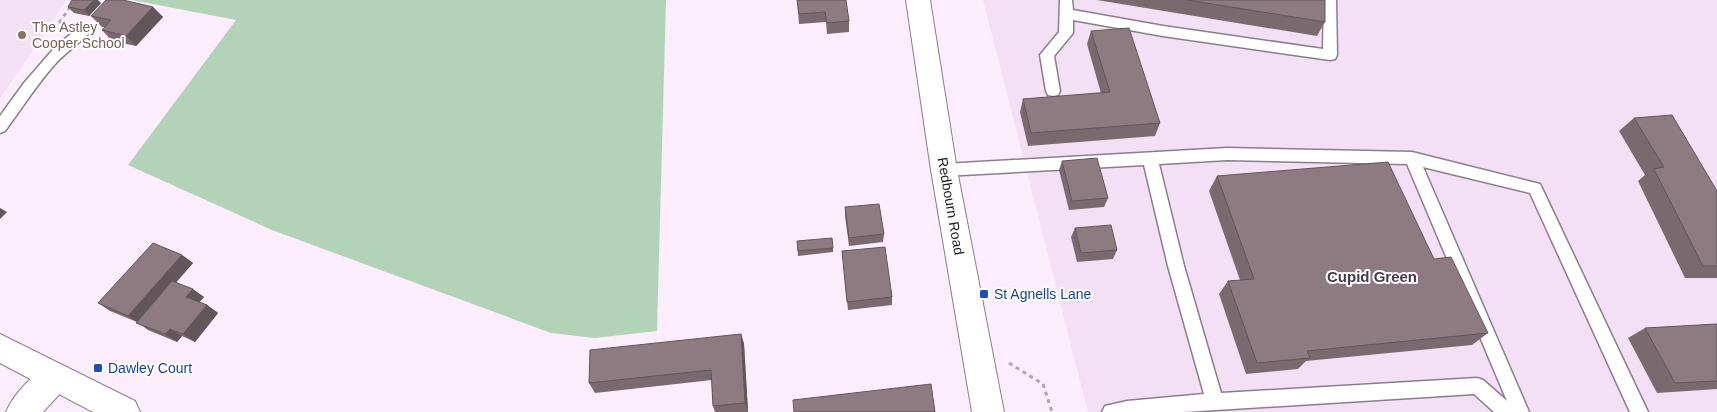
<svg xmlns="http://www.w3.org/2000/svg" width="1717" height="412" viewBox="0 0 1717 412" font-family="Arial,sans-serif">
  <style>
    .built { fill: #f3e0f5 }
    .green { fill: #b3d3b8 }
    .lines { fill: none; stroke-linecap: round; stroke-linejoin: round }
    .service-casing { stroke: #8b7e8b; stroke-width: 3 }
    .minor-casing { stroke: #8b7e8b; stroke-width: 2 }
    .tertiary-casing { stroke: #8b7e8b; stroke-width: 2 }
    .secondary-casing { stroke: #8b7e8b; stroke-width: 2 }
    .path { stroke: #b1a5b1; stroke-width: 3; stroke-dasharray: 4 4; stroke-linecap: butt }
    .service { fill: #fff; fill-rule: evenodd }
    .minor { fill: #fff; fill-rule: evenodd }
    .tertiary { fill: #fff; fill-rule: evenodd }
    .secondary { fill: #fff; fill-rule: evenodd }
    .wall { fill: #7a6a6f }
    .shaded-wall { fill: #63565a }
    .building { fill: #8e7b81; stroke: #63565a }
    .education-dot { fill: #8d6e63; stroke: #fff; stroke-width: 2 }
    .transit-dot { fill: #1a4fb4; stroke: #fff; stroke-width: 2 }
    .labels { text-anchor: middle; stroke-width: 4; stroke-linejoin: round; paint-order: stroke }
    .education-label { font-size: 14px; fill: #785e54; stroke: #fff; text-anchor: start }
    .street-label { font-size: 14px; fill: #1e191e; stroke: #fff }
    .transit-label { font-size: 14px; fill: #164399; stroke: #fff; text-anchor: start }
    .neighbourhood-label { font-size: 15px; font-weight: bold; fill: #453a46; stroke: #fff }
  </style>
  <rect width="100%" height="100%" fill="#fcedfc"/>
  <path class="built" d="M0,0H67L1,97H0Z
    M983,0H1717V412H1088Z"/>
  <path class="green" d="M132,0H666L657,331L595,338L551,333L272,230L128,165L236,20Z"/>
  <g class="lines">
    <defs>
      <path id="service" d="M1060,0H1072L1073,10L1163,26L1323,49L1324,0H1336L1337,55L1335,59L1330,60L1163,36L1073,20V33L1054,56L1060,91L1058,95L1053,96L1048,95L1046,91L1040,55L1059,32Z
        M86,24L91,26L93,29C88,36 64,54 56,63C37,84 22,108 5,131L0,133V116L24,83L56,46L81,26Z
        M1227,148L1412,152L1540,184L1648,412H1630L1530,193L1423,167L1529,412H1494L1474,394L1184,412H1102L1105,406L1127,401L1204,394L1168,266L1144,165L944,176L939,174L937,170L939,166L944,164ZM1227,160L1407,164L1507,401L1483,380L1477,378L1221,393L1184,266L1159,164Z"/>
      <path id="minor" d="M55,363L66,367L70,377L66,387L43,412H6C14,393 36,370 55,363Z"/>
      <path id="tertiary" d="M0,334L135,401L140,412H93L0,363Z"/>
      <path id="secondary" d="M906,0H930L957,170L1004,412H972L931,170Z"/>
    </defs>
    <use href="#service" class="service-casing"/>
    <use href="#minor" class="minor-casing"/>
    <use href="#tertiary" class="tertiary-casing"/>
    <use href="#secondary" class="secondary-casing"/>
    <path class="path" d="M59,23L75,0
      M1009,363L1043,384L1052,412"/>
    <use href="#service" class="service"/>
    <use href="#minor" class="minor"/>
    <use href="#tertiary" class="tertiary"/>
    <use href="#secondary" class="secondary"/>
  </g>
  <path class="wall" d="M797,0L849,21V32L827,34L826,22L799,24Z
    M1097,0H1325V22L1317,36Z
    M101,3L89,16L74,13L68,7Z
    M153,7L163,17L136,46L112,41L102,30L105,27H102L91,16Z
    M1091,31L1160,123L1155,136L1028,146L1020,112L1023,99L1101,93L1087,44Z
    M1634,118L1717,191V278H1685L1638,181L1645,175L1619,131Z
    M1062,161L1108,198L1104,207L1069,210L1059,170Z
    M1217,176L1434,259L1488,333L1472,345L1306,361L1298,369L1246,374L1219,294L1228,281L1240,280L1209,191Z
    M845,207L884,234L883,242L849,246L845,216Z
    M1075,228L1117,250L1113,259L1077,262L1071,237Z
    M797,241L833,248V252L798,256Z
    M842,251L892,297V305L848,310Z
    M182,255L193,263L176,282L204,297L199,302L207,305L218,313L195,342L182,336L177,342L148,330L137,322L110,311L98,303Z
    M1717,324V389L1657,393L1628,338L1645,328Z
    M741,334L744,344L748,412H715L713,406L712,380L595,393L589,383Z"/>
  <path class="shaded-wall" d="M94,0H98L101,3L89,16L84,10Z
    M153,7L163,17L136,46L126,36Z
    M0,208L7,212L0,219Z
    M182,255L193,263L140,324L128,316Z
    M193,289L204,297L197,305L186,297Z
    M207,305L218,313L195,342L183,334Z
    M170,329L182,336L177,342L165,334Z
    M741,334L744,344L748,412L745,403Z"/>
  <path class="building" d="M72,0H94L84,10L68,7Z
    M106,0H123L153,7L126,36L102,30L111,20L91,16Z
    M797,0H846L849,21L827,23L825,12L799,14Z
    M1187,0H1325V22Z
    M1129,28L1160,123L1031,133L1023,99L1110,92L1091,31Z
    M1672,115L1717,191V266H1703L1654,169L1664,167L1634,118Z
    M1097,158L1108,198L1072,201L1062,161Z
    M1388,162L1434,259L1451,257L1488,333L1307,351L1310,358L1257,363L1228,281L1254,279L1217,176Z
    M879,204L884,234L849,238L845,207Z
    M1111,225L1117,250L1081,253L1075,228Z
    M832,238L833,248L798,251L797,241Z
    M153,243L182,255L128,316L98,303Z
    M885,247L892,297L847,302L842,251Z
    M172,281L193,289L186,297L207,305L183,334L170,329L165,334L136,323Z
    M1717,324V381L1675,383L1645,328Z
    M741,334L745,403L713,406L711,370L589,383L590,350Z
    M931,384L935,412H794L793,400Z"/>
  <circle class="education-dot" cx="22" cy="35" r="5"/>
  <g class="transit-dot">
    <rect x="979" y="289" width="10" height="10" rx="2.5"/>
    <rect x="93" y="363" width="10" height="10" rx="2.5"/>
  </g>
  <g class="labels">
    <g class="education-label">
      <text x="32" y="32">The Astley<tspan x="32" dy="16">Cooper School</tspan></text>
    </g>
    <g class="street-label">
      <text transform="translate(951 206) rotate(80)" y="5">Redbourn Road</text>
    </g>
    <g class="transit-label">
      <text x="994" y="299">St Agnells Lane</text>
      <text x="108" y="373">Dawley Court</text>
    </g>
    <g class="neighbourhood-label">
      <text x="1372" y="282">Cupid Green</text>
    </g>
  </g>
</svg>
